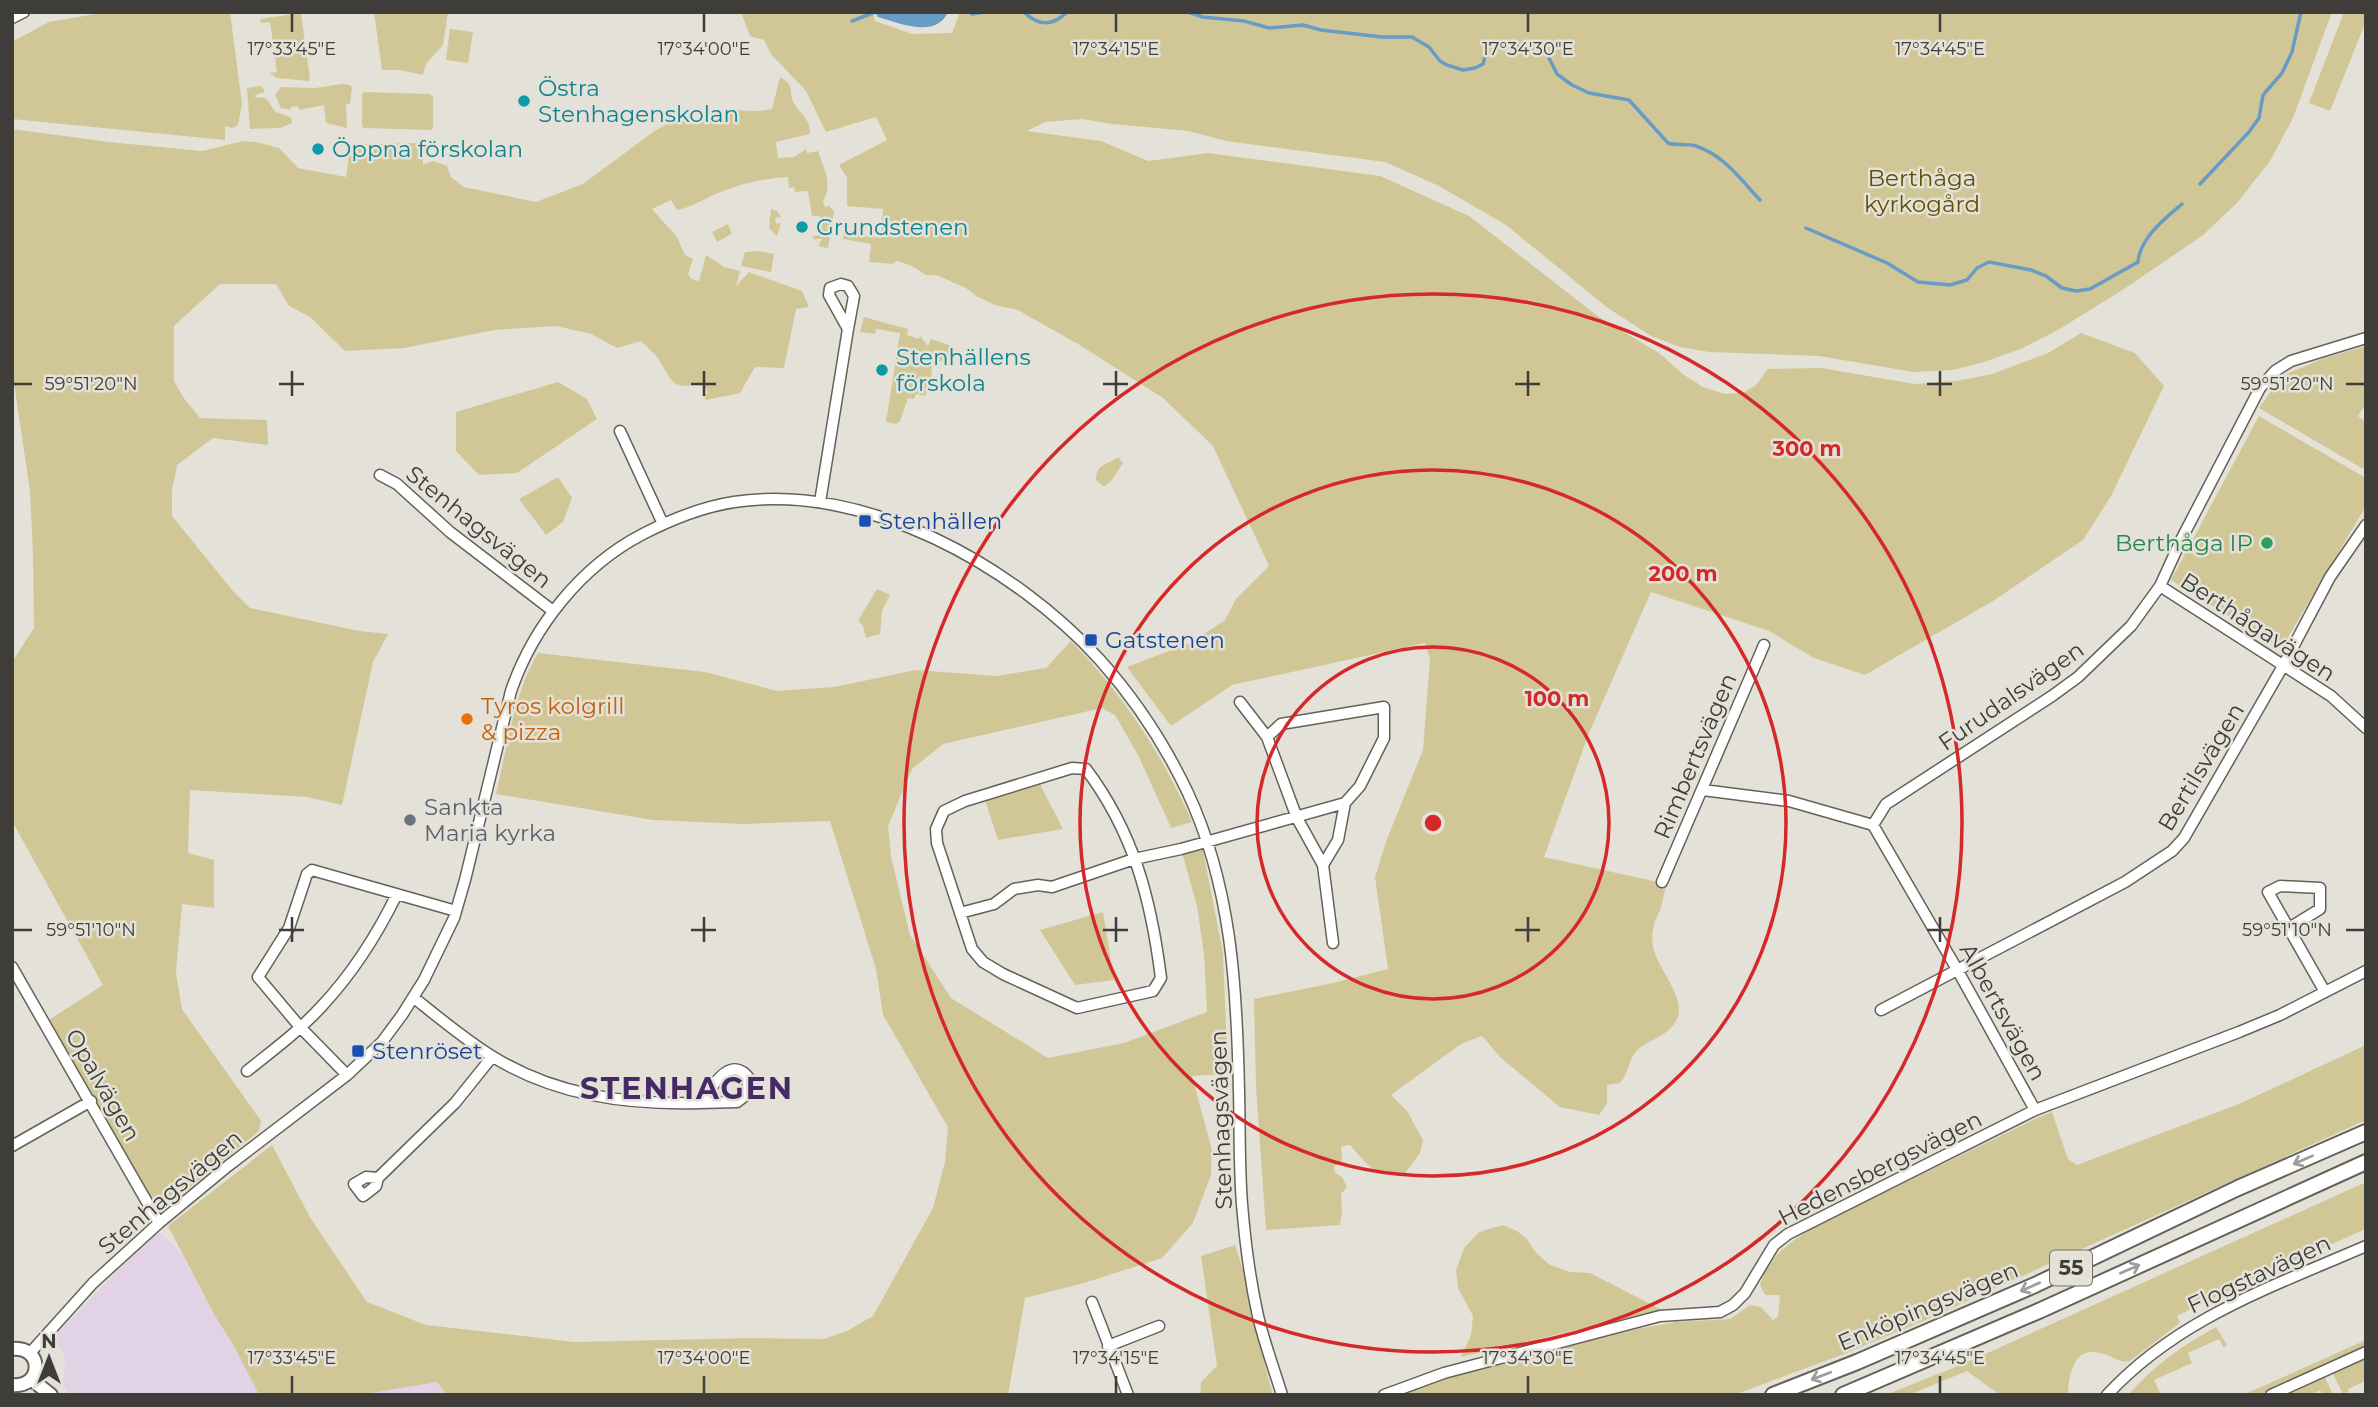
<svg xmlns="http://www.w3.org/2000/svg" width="2378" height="1407" viewBox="0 0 2378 1407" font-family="Montserrat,sans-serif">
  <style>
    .commercial { fill: #e1d2e5 }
    .green { fill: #d1c796 }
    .water { fill: #689bc5 }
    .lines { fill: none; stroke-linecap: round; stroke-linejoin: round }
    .stream { stroke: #689bc5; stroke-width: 3.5 }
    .minor-casing { stroke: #636259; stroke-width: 13 }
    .tertiary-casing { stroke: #636259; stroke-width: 16 }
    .primary-casing { stroke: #636259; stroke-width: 18 }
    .minor { stroke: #fff; stroke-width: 10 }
    .tertiary { stroke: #fff; stroke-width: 12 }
    .primary { stroke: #fff; stroke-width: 14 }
    .oneway { stroke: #9e9e9c }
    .ticks { fill: none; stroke: #3e3d39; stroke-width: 2.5 }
    .ring { fill: none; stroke: #d62828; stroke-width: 3.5 }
    .culture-dot { fill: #0f9aa8; stroke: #e4e2d8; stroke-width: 2.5 }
    .transit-dot { fill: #1a4fb4; stroke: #e4e2d8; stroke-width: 2.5 }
    .leisure-dot { fill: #2e9e5b; stroke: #e4e2d8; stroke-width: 2.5 }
    .food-dot { fill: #e8710a; stroke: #e4e2d8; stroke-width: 2.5 }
    .worship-dot { fill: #6b7280; stroke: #e4e2d8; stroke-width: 2.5 }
    .labels { text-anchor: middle; stroke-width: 5; stroke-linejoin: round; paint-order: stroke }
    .shield { fill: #e4e2d8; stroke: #706e69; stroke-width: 2 }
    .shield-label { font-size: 21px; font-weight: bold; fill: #3e3d39 }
    .culture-label { font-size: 23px; fill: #0d838f; stroke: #e4e2d8; text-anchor: start }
    .park-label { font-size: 23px; fill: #5f5100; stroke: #e4e2d8 }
    .transit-label { font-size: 23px; fill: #164399; stroke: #e4e2d8; text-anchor: start }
    .street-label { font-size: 23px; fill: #3e3d39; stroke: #e4e2d8 }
    .leisure-label { font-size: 23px; fill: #27864d; stroke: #e4e2d8; text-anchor: end }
    .food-label { font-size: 23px; fill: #c56008; stroke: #e4e2d8; text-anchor: start }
    .worship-label { font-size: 23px; fill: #5b616d; stroke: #e4e2d8; text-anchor: start }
    .district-label { font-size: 30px; font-weight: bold; letter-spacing: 2px; fill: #452a63; stroke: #e4e2d8 }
    .ticks-label { font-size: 18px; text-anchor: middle; fill: #3e3d39; stroke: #e4e2d8; stroke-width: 5; stroke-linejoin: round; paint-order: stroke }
    .centre { fill: #d62828; stroke: #e4e2d8; stroke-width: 3.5 }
    .ring-label { font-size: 21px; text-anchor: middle; font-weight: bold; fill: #d62828; stroke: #e4e2d8; stroke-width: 5; stroke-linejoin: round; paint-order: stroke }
  </style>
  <rect width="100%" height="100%" fill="#e4e2d8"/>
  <path class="commercial" d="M157,1231L174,1245L184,1259L215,1316L234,1346L259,1395H71L61,1385L64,1376L65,1359L56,1337L57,1333Z
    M437,1381L447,1395H359Z"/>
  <path class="green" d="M107,12H230L242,104L238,125L232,128L225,126V140L12,119V42L49,22Z
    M374,12H448L443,45L426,64L423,75L399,70H382Z
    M741,12H873L875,21L912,34L952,33L960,12H2332L2293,118L2270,161L2237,203L2202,236L2124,289L2058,330L2023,348L1984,362L1953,370L1914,372L1819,356L1709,352L1680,347L1651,336L1608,308L1506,225L1439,186L1385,162L1226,141L1189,131L1112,124L1082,119L1045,122L1027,131L1101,141L1148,161L1208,153L1380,176L1469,216L1599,317L1659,353L1684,375L1703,387L1725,394L1743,393L1756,385L1768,369L1822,368L1914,384L1957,381L1992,374L2048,353L2081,333L2135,353L2164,386L2111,496L2083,540L1993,601L1865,675L1814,658L1769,631L1651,592L1589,733L1544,857L1667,884C1664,892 1663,902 1660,910C1654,922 1651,932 1653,946C1656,968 1689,999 1676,1021C1665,1040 1642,1041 1634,1054C1628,1063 1628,1074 1620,1083L1607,1085V1103L1599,1115L1560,1107L1500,1057L1482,1036L1461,1044L1391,1095L1407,1111L1423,1140L1420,1153L1405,1173C1373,1177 1369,1166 1350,1145L1342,1146L1341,1147L1342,1160L1334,1167L1335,1173L1342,1177L1347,1187L1341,1194L1342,1213L1340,1225L1266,1230L1256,1087L1254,999L1333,983L1388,969L1375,877L1387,839L1423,750L1430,660L1425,643L1232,685L1171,726L1127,667L1190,643L1225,620L1236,599L1269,566L1213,446L1163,398L1078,344L1018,310L995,305L976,296L966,288L936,275H926L912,266L897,261L892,264L869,262L871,244L843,239L844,234L881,238L883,209L847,206V178L839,165L887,140L876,117L826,132L806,91L771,54L764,40L750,36Z
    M2344,12H2366V21L2330,111L2309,103Z
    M301,13L310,79L309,81L277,78L269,73L277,72L270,22L261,23L260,19Z
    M450,29L473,32L468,63L446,60Z
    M780,77C797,86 787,93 795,105C802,116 811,120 810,134L776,142L778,158L794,157L806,149L807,153L818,151C824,169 833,184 823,202L825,207L829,206L834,211L828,248L818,246L822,239H813V236L819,235L820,216H812L808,191L795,192L794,187L789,188L788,177C764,178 740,184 718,193C704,199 692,207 677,210L671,200L652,209L677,237L685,255L693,259L688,274L691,279L699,281L706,255L724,267L740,271L736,286L749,272L802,291L809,307L796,309L784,368L755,367L740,393L706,400L704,395L708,393L703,382C671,393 672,379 657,357C652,351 646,346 641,341L617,348L591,334L556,326L494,330L404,348L345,351L310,317L289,306L276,284H220L174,326V381L183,397L200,418L267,420L268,445L213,438L177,465L172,491V516L233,591L250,608L359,631L388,634L373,662L342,805L307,797L190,790L188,853L214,860V908L182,904L176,973L182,1009L261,1121L259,1131L162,1210L152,1208L44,1023L103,985L12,821V662L34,628L33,554L30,491L12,370V129L109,142L202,151L243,141L256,142L279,148L298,168L346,177L350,149L354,144L424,143L423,165L433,161L447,166L451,177L464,187L536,202L583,184L653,132L679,117L684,122L720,110L759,111L772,109Z
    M342,84L350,85L352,88L350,104H346L347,128L326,123L324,105L299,110L298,106L291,107V110L281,108L275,95L281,87L315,88Z
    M262,86L265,92L255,95V97L266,98L275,112L291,117L292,123L280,128L250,129L247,88Z
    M364,92L430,94L433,97V128L431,130L364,128L362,126V94Z
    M771,209L777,211L781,217L775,218L776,224L781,223L777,236L769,228Z
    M728,224L732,234L717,242L712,232Z
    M759,251L774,254L771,272L741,266L745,252Z
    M864,317L908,329L907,335L919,339L920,336L928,346L931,339L952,346L950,356L932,366L931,379L925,396L916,394L914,399L908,398L900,421L896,424L886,422L900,333L876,329L875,334L860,332Z
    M2366,346V403L2358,416L2366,422V464L2363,469L2259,408L2282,376L2322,359Z
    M558,382L587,399L597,419L517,473L479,475L456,451V412Z
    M2259,416L2366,478V506L2281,649L2171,580Z
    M1118,457L1123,463L1111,481L1104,487L1096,480C1096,463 1108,465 1118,457Z
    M558,477L572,498L563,522L546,535L519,499Z
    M877,589L890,595L882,611L880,634L866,638L863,626L858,621Z
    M1071,641C1123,694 1162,754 1192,822L1171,828L1139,757L1115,715L1102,708L943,744L912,769L888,826L891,857L910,935L951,998L1048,1058L1124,1043L1207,1012L1204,954L1197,906L1181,849L1202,846L1223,953L1228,1074L1192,1076L1212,1150L1211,1175L1193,1223L1162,1258L1084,1283L1025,1298L1008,1395H447L437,1382L359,1395H259L234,1346L215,1316L168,1226L272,1145L311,1219L367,1302L426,1325L575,1342L752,1338L824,1339L847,1331L873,1316L933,1208L945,1162L948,1127L883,1015L876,969L830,821L744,824L653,820L496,794C507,749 514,692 538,653L705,672L777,691L834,687L916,670L996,676L1046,668Z
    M1040,784L1063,829L998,840L985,800Z
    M1103,912L1114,980L1075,985L1040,930Z
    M2366,1045V1120L1921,1322L1844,1354L1734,1395H1397L1445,1378L1637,1329L1676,1322L1730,1319L1750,1305L1761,1307L1773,1320L1778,1316L1780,1295H1765L1760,1285C1768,1258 1790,1241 1813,1228L2039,1117L2052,1112L2068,1159L2077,1165L2239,1104Z
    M2366,1182V1229L2256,1277L2177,1316L2180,1323L2130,1361C2119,1363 2114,1357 2104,1354C2074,1344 2069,1372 2068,1395H2000L1967,1371L1909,1395H1885L1963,1364Z
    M1503,1225L1517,1231L1526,1238L1536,1253L1550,1265L1570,1272L1590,1273L1662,1310L1461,1357L1471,1335L1473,1316L1458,1288L1456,1270L1464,1248L1479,1232Z
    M1235,1245C1252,1293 1258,1345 1273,1395H1200L1201,1382L1217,1366L1201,1256Z
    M2216,1327L2227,1345L2224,1348L2219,1339L2188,1353L2192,1363L2154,1380L2161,1395H2128C2153,1366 2183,1345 2216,1327Z
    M2366,1340V1346L2258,1395H2243Z
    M2366,1357V1381L2348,1389L2349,1391L2343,1394L2332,1372Z
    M2325,1377L2333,1395H2323L2320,1390L2310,1395H2285Z"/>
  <path class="water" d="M875,12H948C936,39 899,23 878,17Z"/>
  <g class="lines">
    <path class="stream" d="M1024,12C1038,26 1052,27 1067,12
      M1188,12L1203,17L1244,21L1269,28L1303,25L1321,30L1382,37H1412L1429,47L1440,61L1447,65L1463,70L1475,68L1483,64L1488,46L1496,42L1546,52L1557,74L1572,85L1589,93L1629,100L1668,143C1677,146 1687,143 1696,146C1725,156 1740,179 1760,200
      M972,14L984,12
      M852,21L875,12
      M2200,184L2249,132L2259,118L2263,95L2282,73L2292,52L2301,12
      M1806,228L1887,263L1918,282L1950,285L1967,280L1977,268L1989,262L2031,270L2046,276L2062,288L2076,291L2090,289L2138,262C2140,238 2164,219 2182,204"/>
    <defs>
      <path id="minor" d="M12,18L24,12
        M620,431L663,524
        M380,475L397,484L450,532L553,611
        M820,502L848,329L829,295L830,288L841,284L848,286L854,296L848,329
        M2160,586L2331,696L2366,728
        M1240,702L1267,737
        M1072,768L1086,769C1134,833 1151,899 1161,978L1153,991L1077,1008L1003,974L983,962L972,949L937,843L936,829L944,811L965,801Z
        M1703,790L1789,801L1873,825L1886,804L2052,696L2078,677L2131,626L2160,586L2182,538L2260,388L2275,371L2291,361L2366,338
        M1873,825L1958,971L2035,1110
        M1323,865L1338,840L1345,803
        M1662,882L1764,645
        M960,913L994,904L1014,889L1038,885L1052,887L1134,859L1181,849L1345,803L1360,786L1384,738V707L1281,724L1267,737L1297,818L1323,865L1333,943
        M2289,928L2320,909V888L2280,886L2268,892L2325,992
        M12,967L159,1223
        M413,997C438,1017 463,1038 490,1055C553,1095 626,1105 700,1103C712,1087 730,1054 749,1078L746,1095L737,1102L700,1103
        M1881,1010L2125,882L2172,851L2184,838L2283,666L2330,577L2366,525
        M247,1071C272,1051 299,1031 321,1007C352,974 377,935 397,894
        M347,1075L300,1027L258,977L289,928L307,874L312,870L456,911
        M12,1146L91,1101
        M378,1178L376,1186L363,1196L354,1184L366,1177L378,1178L455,1103L492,1057
        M1092,1302L1128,1395
        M1108,1346L1159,1326
        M30,1353L93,1283L159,1223L228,1166L347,1075L382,1042L402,1015L424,980L454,918L465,880L511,691C533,627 581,566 643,534C672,519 702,507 734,502C866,482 1014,566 1100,660C1134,698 1165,745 1187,791C1232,886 1237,989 1239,1092C1240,1130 1239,1167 1242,1204C1245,1241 1250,1280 1258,1316C1264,1342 1274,1369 1282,1395
        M1384,1395L1444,1373L1660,1316L1720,1312L1733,1305L1745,1293L1774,1245L1788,1234L2035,1110L2239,1032L2280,1015L2366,971
        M2107,1395C2178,1318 2272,1287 2366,1246
        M2271,1395L2366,1352"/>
      <path id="tertiary" d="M12,1349C44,1346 43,1388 12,1385
        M31,1379L51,1395"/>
      <path id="primary" d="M1773,1395L1857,1362L2035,1285L2238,1188L2366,1132
        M1843,1395L2041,1310L2366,1162"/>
    </defs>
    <use href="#minor" class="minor-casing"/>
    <use href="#tertiary" class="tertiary-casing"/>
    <use href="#primary" class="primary-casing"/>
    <use href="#minor" class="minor"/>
    <use href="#tertiary" class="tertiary"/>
    <use href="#primary" class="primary"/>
  </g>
  <defs><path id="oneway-shaft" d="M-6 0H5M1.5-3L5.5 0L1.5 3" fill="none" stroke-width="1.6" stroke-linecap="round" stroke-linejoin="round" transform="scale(1.75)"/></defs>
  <g class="oneway">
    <use href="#oneway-shaft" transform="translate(2303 1160) rotate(156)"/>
    <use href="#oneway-shaft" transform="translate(2130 1269) rotate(-24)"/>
    <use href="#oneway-shaft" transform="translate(2030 1287) rotate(156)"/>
    <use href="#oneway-shaft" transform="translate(1821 1376) rotate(159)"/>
  </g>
  <path class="ticks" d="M292,14V32M704,14V32M1116,14V32M1528,14V32M1940,14V32M292,371V396M704,371V396M1116,371V396M1528,371V396M1940,371V396M14,384H32M279,384H304M691,384H716M1103,384H1128M1515,384H1540M1927,384H1952M2346,384H2364M292,917V942M704,917V942M1116,917V942M1528,917V942M1940,917V942M14,930H32M279,930H304M691,930H716M1103,930H1128M1515,930H1540M1927,930H1952M2346,930H2364M292,1376V1393M704,1376V1393M1116,1376V1393M1528,1376V1393M1940,1376V1393"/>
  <g class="ring">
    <circle cx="1433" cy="823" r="176"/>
    <circle cx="1433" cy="823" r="353"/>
    <circle cx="1433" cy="823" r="529"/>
  </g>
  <g class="culture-dot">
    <circle cx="524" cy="101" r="7"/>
    <circle cx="318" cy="149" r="7"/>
    <circle cx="802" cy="227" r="7"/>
    <circle cx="882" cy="370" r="7"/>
  </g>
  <g class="transit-dot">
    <rect x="858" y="514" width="14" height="14" rx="3.5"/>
    <rect x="1084" y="633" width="14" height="14" rx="3.5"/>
    <rect x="351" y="1044" width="14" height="14" rx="3.5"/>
  </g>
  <circle class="leisure-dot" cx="2267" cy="543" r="7"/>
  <circle class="food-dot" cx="467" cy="719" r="7"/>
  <circle class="worship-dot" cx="410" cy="820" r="7"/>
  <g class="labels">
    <rect class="shield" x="2050" y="1250.5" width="42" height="35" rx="5"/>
    <g class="shield-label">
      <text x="2071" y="1275">55</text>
    </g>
    <g class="culture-label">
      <text x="538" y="96">Östra<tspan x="538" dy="26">Stenhagenskolan</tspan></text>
      <text x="332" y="157">Öppna förskolan</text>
      <text x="816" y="235">Grundstenen</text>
      <text x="896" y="365">Stenhällens<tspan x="896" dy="26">förskola</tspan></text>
    </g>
    <g class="park-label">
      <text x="1922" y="186">Berthåga<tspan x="1922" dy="26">kyrkogård</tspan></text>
    </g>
    <g class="transit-label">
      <text x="879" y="529">Stenhällen</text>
      <text x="1105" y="648">Gatstenen</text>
      <text x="372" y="1059">Stenröset</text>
    </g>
    <g class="street-label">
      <text transform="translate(479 527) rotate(39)" y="8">Stenhagsvägen</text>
      <text transform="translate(2258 627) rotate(33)" y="8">Berthågavägen</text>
      <text transform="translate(2011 696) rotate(-35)" y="8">Furudalsvägen</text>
      <text transform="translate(1695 756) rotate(-67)" y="8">Rimbertsvägen</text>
      <text transform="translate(2201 767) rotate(-59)" y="8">Bertilsvägen</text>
      <text transform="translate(2003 1012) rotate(61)" y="8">Albertsvägen</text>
      <text transform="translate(103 1085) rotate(60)" y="8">Opalvägen</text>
      <text transform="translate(1221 1120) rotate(-92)" y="8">Stenhagsvägen</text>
      <text transform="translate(1880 1168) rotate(-27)" y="8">Hedensbergsvägen</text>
      <text transform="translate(170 1192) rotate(-40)" y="8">Stenhagsvägen</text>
      <text transform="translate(2259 1274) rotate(-25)" y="8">Flogstavägen</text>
      <text transform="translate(1928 1306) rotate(-23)" y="8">Enköpingsvägen</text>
    </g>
    <g class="leisure-label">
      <text x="2253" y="551">Berthåga IP</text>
    </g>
    <g class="food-label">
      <text x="481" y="714">Tyros kolgrill<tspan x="481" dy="26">&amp; pizza</tspan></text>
    </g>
    <g class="worship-label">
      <text x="424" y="815">Sankta<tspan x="424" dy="26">Maria kyrka</tspan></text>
    </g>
    <g class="district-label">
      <text x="687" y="1099">STENHAGEN</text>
    </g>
  </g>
  <g class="ticks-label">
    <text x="292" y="55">17°33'45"E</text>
    <text x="704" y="55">17°34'00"E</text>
    <text x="1116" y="55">17°34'15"E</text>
    <text x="1528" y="55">17°34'30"E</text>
    <text x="1940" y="55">17°34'45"E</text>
    <text x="91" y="390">59°51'20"N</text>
    <text x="2287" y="390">59°51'20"N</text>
    <text x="91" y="936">59°51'10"N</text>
    <text x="2287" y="936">59°51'10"N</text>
    <text x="292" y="1364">17°33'45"E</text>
    <text x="704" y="1364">17°34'00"E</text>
    <text x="1116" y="1364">17°34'15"E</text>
    <text x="1528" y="1364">17°34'30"E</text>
    <text x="1940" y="1364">17°34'45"E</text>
  </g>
  <circle cx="1433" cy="823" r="10" class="centre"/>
  <g class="ring-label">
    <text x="1807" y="456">300 m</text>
    <text x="1683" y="581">200 m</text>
    <text x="1557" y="706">100 m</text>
  </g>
  <rect width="2378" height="1407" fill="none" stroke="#3e3d39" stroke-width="28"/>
  <g transform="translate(49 1358)" stroke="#e4e2d8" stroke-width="5" paint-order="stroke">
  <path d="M0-5L12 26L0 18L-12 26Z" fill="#3e3d39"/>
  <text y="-10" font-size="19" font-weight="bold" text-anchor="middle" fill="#3e3d39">N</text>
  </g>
</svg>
